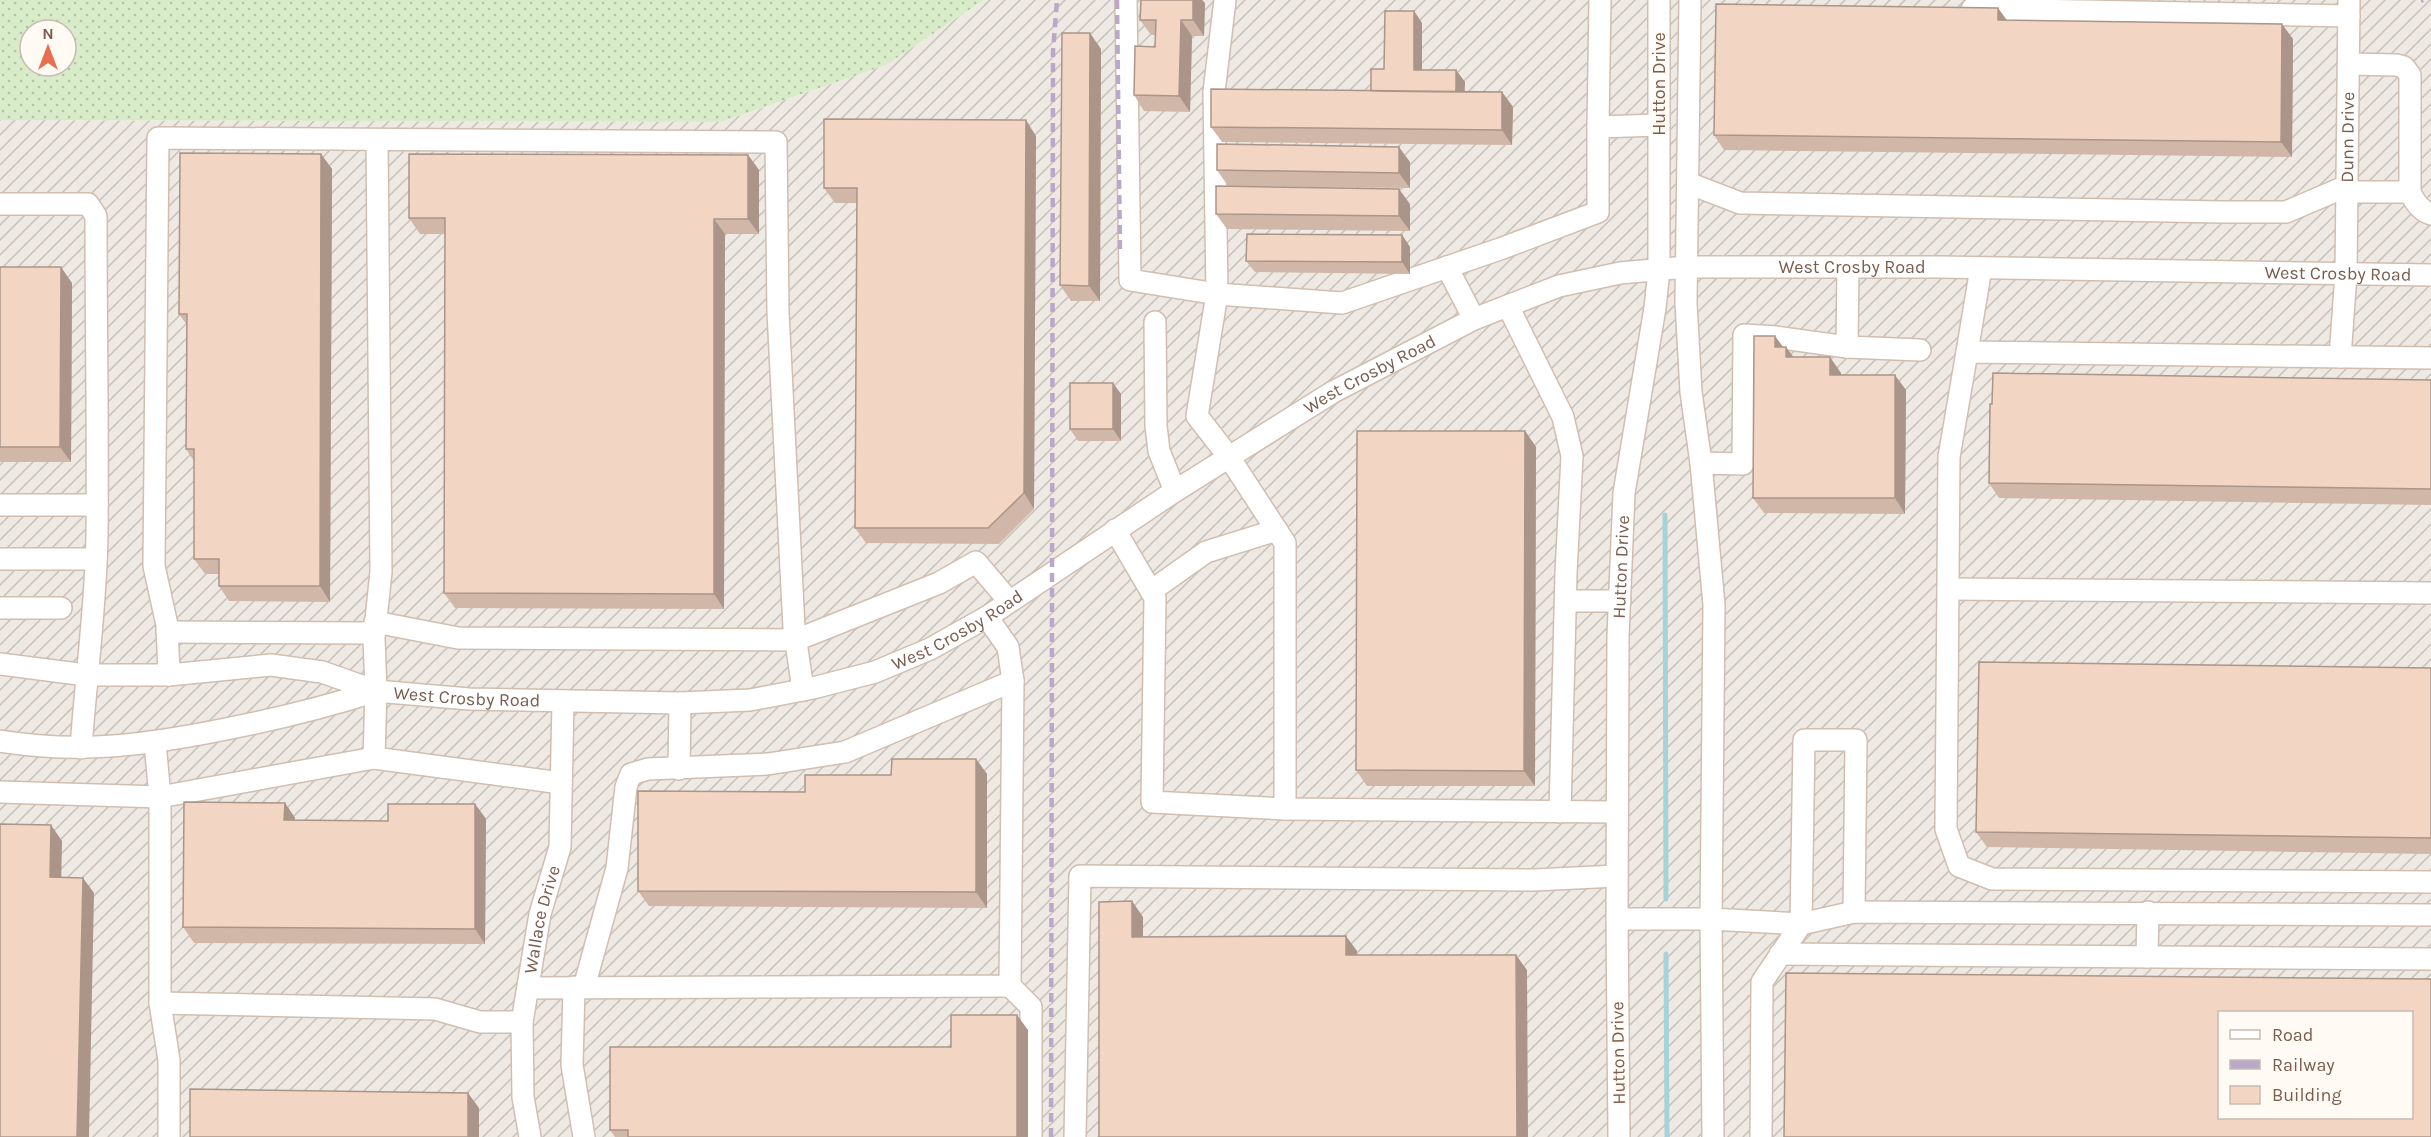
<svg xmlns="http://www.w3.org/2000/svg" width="2431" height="1137" viewBox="0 0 2431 1137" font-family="Karla,sans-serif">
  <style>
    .industrial { fill: url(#industrial-furrows); fill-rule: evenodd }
    .grass { fill: url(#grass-dots); fill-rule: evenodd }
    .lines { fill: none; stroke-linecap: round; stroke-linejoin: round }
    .stream { stroke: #a5d3da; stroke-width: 5 }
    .minor-casing { stroke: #d1beb0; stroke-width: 24 }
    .minor { stroke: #fff; stroke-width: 21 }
    .rail { stroke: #b9a8c9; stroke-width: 4.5; stroke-dasharray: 9 6; stroke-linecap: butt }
    .wall { fill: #d1b7a8 }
    .shaded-wall { fill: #aa9588 }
    .building { fill: #f3d5c3; stroke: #aa9588; stroke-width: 1.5; fill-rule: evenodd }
    .labels { text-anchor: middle; stroke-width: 4.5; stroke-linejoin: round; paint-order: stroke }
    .street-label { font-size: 18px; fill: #7a5c4d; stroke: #fffaf3 }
  </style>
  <defs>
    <pattern id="industrial-furrows" width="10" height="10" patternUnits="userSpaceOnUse" patternTransform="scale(1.5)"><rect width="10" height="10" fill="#efe9e4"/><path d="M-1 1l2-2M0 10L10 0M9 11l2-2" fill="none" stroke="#c7c0bb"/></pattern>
    <pattern id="grass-dots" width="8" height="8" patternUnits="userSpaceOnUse" patternTransform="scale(1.5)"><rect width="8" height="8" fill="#d8ecc9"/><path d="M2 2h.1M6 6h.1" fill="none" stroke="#b4c2a5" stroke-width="1.8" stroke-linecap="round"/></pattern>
  </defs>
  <rect width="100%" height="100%" fill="#fdf6ec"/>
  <path class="industrial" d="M984,0H2431V1137H0V120L721,122L886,65ZM2220,1012H2412V1118H2220Z"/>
  <path class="grass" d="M0,0H984L886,65L721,122L0,120ZM30,30H66V66H30Z"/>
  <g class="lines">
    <path class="stream" d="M1665,515L1666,899
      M1666,954L1667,1137"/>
    <defs>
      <g id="minor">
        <path d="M1126,0L1130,280L1217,294L1197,416L1229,457L1285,543V809L1617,812"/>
        <path d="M1225,0L1214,92L1217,294L1342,303L1500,249L1598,212V127L1659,125"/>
        <path d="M1690,0L1686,303L1691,392L1701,463L1714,605L1711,919L1713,1137"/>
        <path d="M1972,9L2349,16"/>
        <path d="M2349,64L2396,65L2404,67L2410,75V192C2414,201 2421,211 2431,214"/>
        <path d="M1598,127L1600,0"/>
        <path d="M1688,183L1740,203L2222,212H2286L2347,186"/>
        <path d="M2347,192H2410"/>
        <path d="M0,204H88L96,216C96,322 98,429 97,535C96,606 86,677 81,748"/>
        <path d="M1447,267L1474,319"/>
        <path d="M1508,306L1563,417L1572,456L1566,573L1560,812"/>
        <path d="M1155,322L1156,426L1159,451L1175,491"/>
        <path d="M1847,347L1920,350"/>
        <path d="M1967,352L1981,268"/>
        <path id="s1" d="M2340,357L2346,274L2349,0"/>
        <path d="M2431,358L1967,352L1949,457L1946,829L1959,866L1992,879L2431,882"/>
        <path d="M1701,463L1743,464L1744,335L1776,337L1847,347L1848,267"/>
        <path d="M0,505H97"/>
        <path d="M1115,530L1155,598L1152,802L1285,809"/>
        <path d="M0,559H96"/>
        <path d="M1948,589L2431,593"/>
        <path d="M1151,591L1206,552L1277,530"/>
        <path d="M1566,601H1620"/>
        <path d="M0,608H61"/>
        <path d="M375,622L458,638L796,640L939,583L976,562L1009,601"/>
        <path d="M167,632L374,633"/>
        <path id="s2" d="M0,664L86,675H169L271,665L322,672L376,691L469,699L680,703L750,700L813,688L875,672L930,649L987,617L1175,491L1333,392L1474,319L1559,286L1620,273L1686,267H1939L2431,275"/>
        <path d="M169,675L167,625L154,566L158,138L776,142L778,312L794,628L803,690"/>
        <path d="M0,741C81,754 147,745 226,729C277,719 326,707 376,691"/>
        <path d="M155,743L160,797V1003L169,1060V1137"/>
        <path d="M374,758L376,691L374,638L381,572L377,140"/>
        <path d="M679,769L680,703"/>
        <path d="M0,792L160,797L374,758L561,783"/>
        <path d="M1617,919H1711L1801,924L1854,912L2431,915"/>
        <path d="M1780,954L2431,959"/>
        <path d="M2147,957L2148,912"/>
        <path d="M1010,986L1031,1007V1137"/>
        <path d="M574,987L572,1065L584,1137"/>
        <path d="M584,987L617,868L626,787L631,774L648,769L768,764L845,752L1013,681"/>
        <path d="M528,988L1010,986L1013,681L1008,647L987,617"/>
        <path d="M160,1003L435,1009L480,1022H522"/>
        <path id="s3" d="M530,1137L523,1097L522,1022L540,914L560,847L563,702"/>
        <path d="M1075,1137L1080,876L1534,880L1617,876"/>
        <path id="s4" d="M1619,1137L1617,919L1618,636L1624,493L1655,308L1659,270V0"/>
        <path d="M1761,1137L1762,982L1801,924L1804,740H1856L1854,912"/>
      </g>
    </defs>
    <use href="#minor" class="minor-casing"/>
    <use href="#minor" class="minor"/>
    <path class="rail" d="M1117,0L1120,253
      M2421,1L2423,0
      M1051,1137L1053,51L1057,0"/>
  </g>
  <path class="wall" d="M1141,0H1202L1205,3L1204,36H1192L1190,112L1144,111L1134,95L1155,47V35H1151L1140,20Z
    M1998,8L2007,20L2293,39L2292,157L1724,150L1714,135Z
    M1414,11L1422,23V70H1456L1465,82L1464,92H1502L1513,107L1512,145L1222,142L1211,127L1371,91L1384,69Z
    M1101,49L1100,301H1071L1060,285Z
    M1036,136L1034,509L999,544L866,543L855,528L857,203H835L824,188Z
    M321,154L332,169L330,602L229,601L219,586V574H205L194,559V461L186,449L187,325L179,314Z
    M748,155L759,170V234H725L724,609L455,608L444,593L445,234H420L409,218Z
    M1410,162V188L1228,186L1217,170Z
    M1410,204V231L1227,229L1216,214Z
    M1402,235L1410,247V274L1255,272L1246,261Z
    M0,267L72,283L71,462H0Z
    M1783,347H1786L1793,357L1841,373V375L1906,390L1905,514L1764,513L1753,498Z
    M2431,380V505L1999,498L1989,483Z
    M1121,394V441H1078L1070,429Z
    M1525,431L1536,447L1535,786H1367L1356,770Z
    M2431,668V854L1987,847L1976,832Z
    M976,759L987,774V908L649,906L638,891L805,792Z
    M285,803L295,818V820L388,821L475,804L486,819L485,944L194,943L183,927Z
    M1028,1030V1137H615L610,1130L951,1047Z"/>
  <path class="shaded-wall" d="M1193,0H1202L1205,3L1204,36L1193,20Z
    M1998,8L2009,24L1998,20Z
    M1414,11L1422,23V81L1414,70Z
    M1181,20L1192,36L1190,112L1179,96Z
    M2282,24L2293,39L2292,157L2281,142Z
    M1090,33L1101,49L1100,301L1089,286Z
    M1456,70L1465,82L1464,107L1456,95Z
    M1502,92L1513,107L1512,145L1502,130Z
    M1026,120L1036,136L1034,509L1024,493Z
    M1399,147L1410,162V188L1399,173Z
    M321,154L332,169L330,602L320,586Z
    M748,155L759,170V234L748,219Z
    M1399,189L1410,204V231L1399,216Z
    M714,219L725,234L724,609L714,594Z
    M1402,235L1410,247V274L1402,262Z
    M61,267L72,283L71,462L60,447Z
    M1775,336L1786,351V347L1797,362V373L1775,347Z
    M1830,357L1841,373V390L1830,375Z
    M1895,375L1906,390L1905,514L1895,498Z
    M1113,383L1121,394V441L1113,429Z
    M1525,431L1536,447L1535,786L1524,771Z
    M976,759L987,774V908L976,892Z
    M285,803L295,818V836L284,820Z
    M475,804L486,819L485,944L475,929Z
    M51,825L62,841L61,892L50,877Z
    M83,878L94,893L89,1137H77Z
    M1132,901L1143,917V952L1132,937Z
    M1346,936L1357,951V971L1346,955Z
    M1516,955L1527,970L1528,1137H1517Z
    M1017,1015L1028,1030V1137H1017Z
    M468,1093L479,1108V1137H468Z"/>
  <path class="building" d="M1141,0H1193V20H1181L1179,96L1134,95L1135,46L1155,47L1156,20H1140Z
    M1716,4L1998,8V20L2282,24L2281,142L1714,135Z
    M1385,11H1414V70H1456V92L1371,91V69H1384Z
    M1062,33H1090L1089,286L1060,285Z
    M1211,89L1502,92V130L1211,127Z
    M824,119L1026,120L1024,493L988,528H855L857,188H824Z
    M1217,144L1399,147V173L1217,170Z
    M180,153L321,154L320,586H219V559H194V449H186L187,314H179Z
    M409,154L748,155V219H714V594L444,593L445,218H409Z
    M1216,186L1399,189V216L1216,214Z
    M1247,234L1402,235V262L1246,261Z
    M0,267H61L60,447H0Z
    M1754,336H1775V347H1786V357H1830V375H1895V498H1753Z
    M1993,373L2431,380V489L1989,483L1990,404H1992Z
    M1070,383H1113V429H1070Z
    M1357,431H1525L1524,771L1356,770Z
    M1979,662L2431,668V838L1976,832Z
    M892,759H976V892L638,891V791L805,792V775H891Z
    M184,802L285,803L284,820L388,821V804H475V929L183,927Z
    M0,824L51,825L50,877L83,878L77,1137H0Z
    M1132,901V937L1346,936V955H1516L1517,1137H1099V902Z
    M1786,973L2431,979V1137H1784ZM2220,1012H2412V1118H2220Z
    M951,1015H1017V1137H628V1130H610V1047H951Z
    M190,1089L468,1093V1137H190Z"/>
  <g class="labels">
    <g class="street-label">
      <text transform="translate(1659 84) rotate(-90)" y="6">Hutton Drive</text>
      <text dy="6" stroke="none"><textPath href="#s1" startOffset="220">Dunn Drive</textPath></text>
      <text dy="6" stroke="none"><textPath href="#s2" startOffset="1966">West Crosby Road</textPath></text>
      <text dy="6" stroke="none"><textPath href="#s2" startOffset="2452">West Crosby Road</textPath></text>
      <text dy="6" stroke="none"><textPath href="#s2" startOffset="1462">West Crosby Road</textPath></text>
      <text dy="6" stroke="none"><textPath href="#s4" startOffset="570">Hutton Drive</textPath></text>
      <text dy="6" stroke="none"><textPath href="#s2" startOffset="976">West Crosby Road</textPath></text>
      <text dy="6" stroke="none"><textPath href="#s2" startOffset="472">West Crosby Road</textPath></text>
      <text dy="6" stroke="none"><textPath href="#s3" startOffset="220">Wallace Drive</textPath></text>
      <text transform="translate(1618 1053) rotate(-91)" y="6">Hutton Drive</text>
    </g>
  </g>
  <rect x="2218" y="1011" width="195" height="108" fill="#fffaf3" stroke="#cabbb1" stroke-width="1.5"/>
  <rect x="2230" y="1030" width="30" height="9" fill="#ffffff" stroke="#cabbb1" stroke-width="1.5"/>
  <text x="2272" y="1041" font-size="18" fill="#7a5c4d">Road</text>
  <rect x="2230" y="1060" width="30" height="9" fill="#b9a8c9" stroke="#cabbb1" stroke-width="1.5"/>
  <text x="2272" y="1071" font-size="18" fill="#7a5c4d">Railway</text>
  <rect x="2230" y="1086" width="30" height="18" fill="#f3d5c3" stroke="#cabbb1" stroke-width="1.5"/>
  <text x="2272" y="1101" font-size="18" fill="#7a5c4d">Building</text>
  <g transform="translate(48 48)"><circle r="28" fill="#fffaf3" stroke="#cabbb1" stroke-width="1.5"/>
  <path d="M0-4.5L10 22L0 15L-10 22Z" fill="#e76f51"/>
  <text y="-9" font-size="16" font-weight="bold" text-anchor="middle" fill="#7a5c4d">N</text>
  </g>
</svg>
